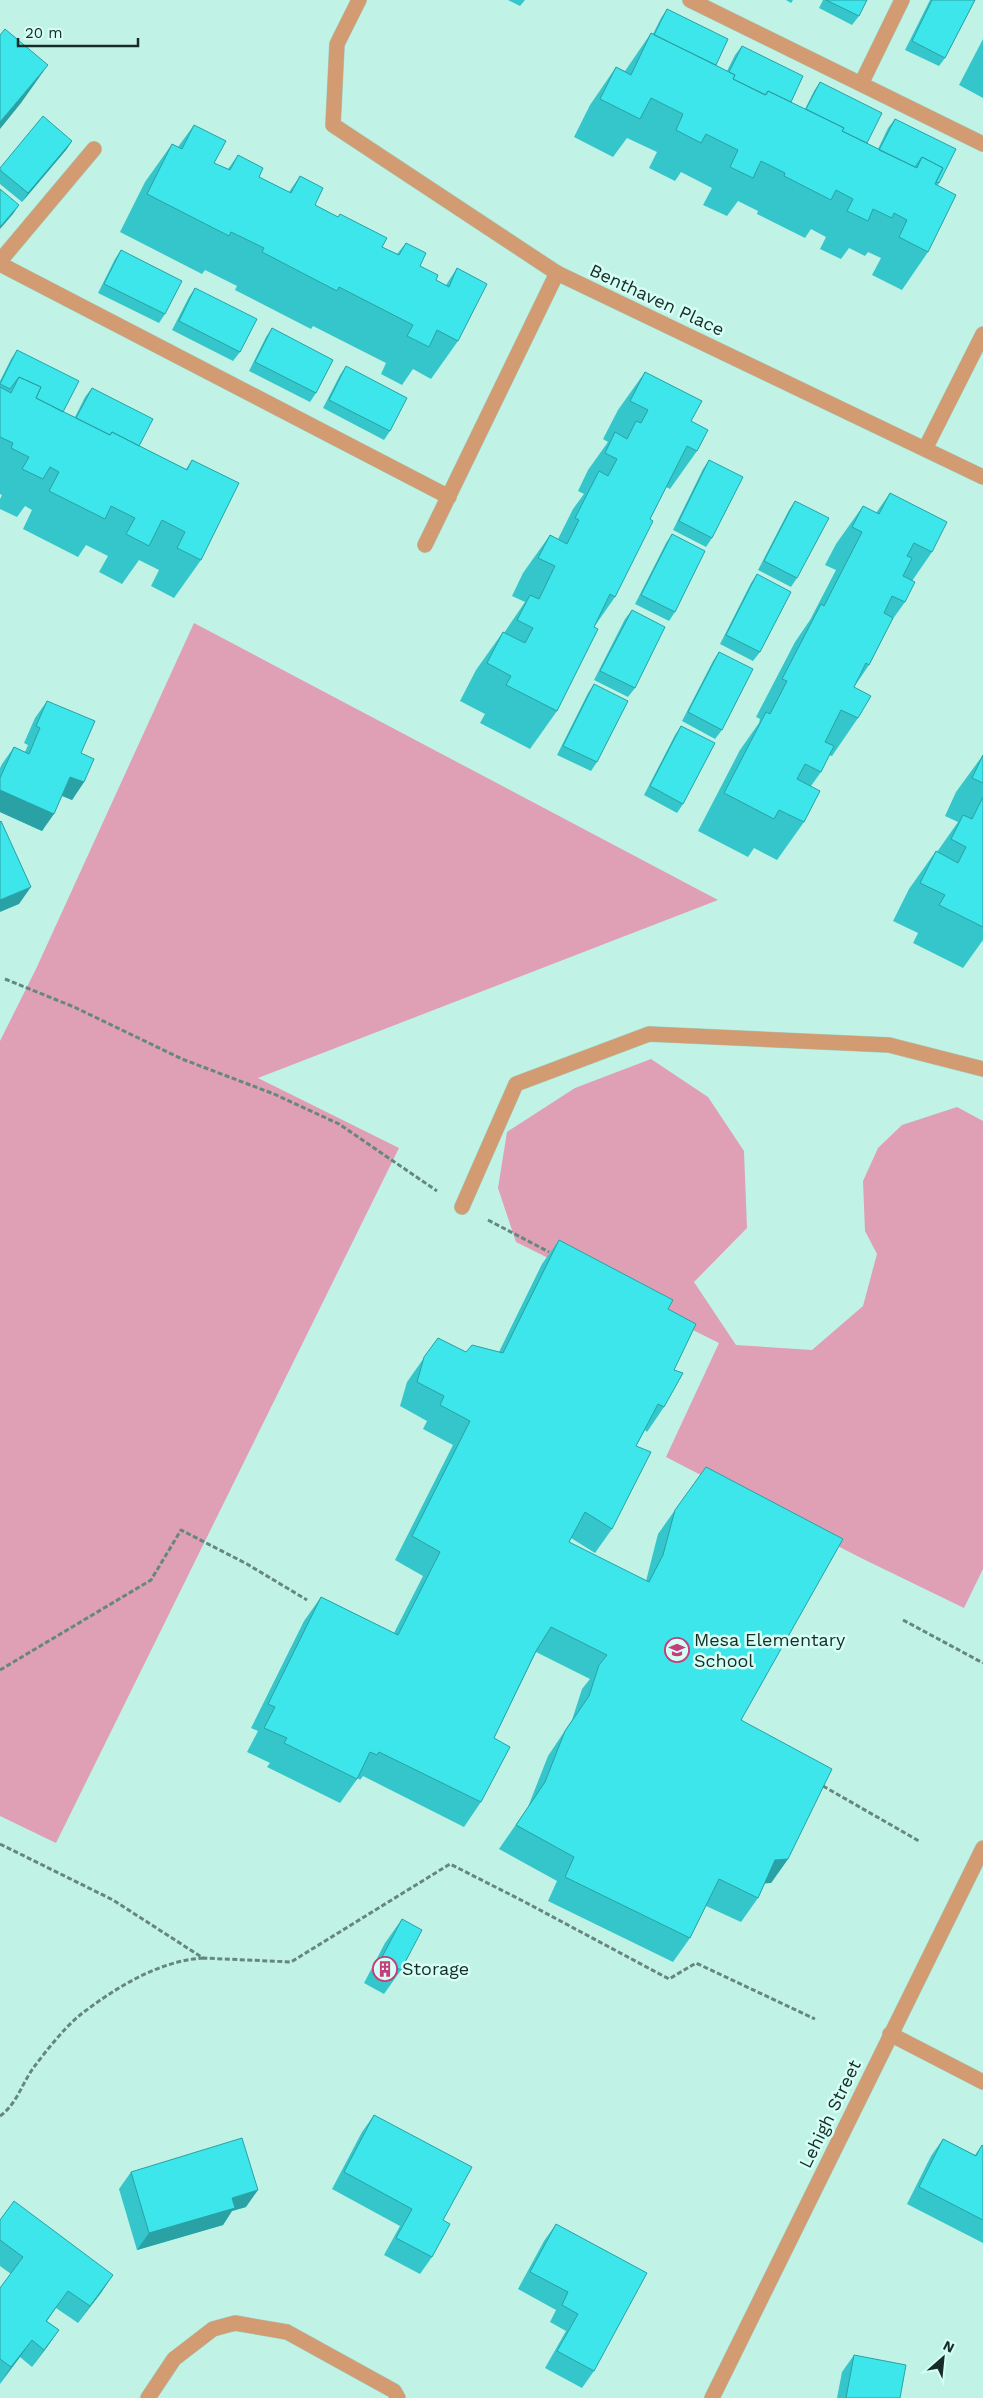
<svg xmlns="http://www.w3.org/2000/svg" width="983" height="2398" viewBox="0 0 983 2398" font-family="'Work Sans',sans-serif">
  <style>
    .green { fill: #df9fb4 }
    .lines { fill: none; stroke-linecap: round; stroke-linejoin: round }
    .service-casing { stroke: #a2cfc4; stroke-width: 16 }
    .minor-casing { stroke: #a2cfc4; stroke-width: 16 }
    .tertiary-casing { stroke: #a2cfc4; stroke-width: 16 }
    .path { stroke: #65877e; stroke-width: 3; stroke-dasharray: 5 2.5; stroke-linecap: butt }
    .service { stroke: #d39b72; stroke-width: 15 }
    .minor { stroke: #d39b72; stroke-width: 15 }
    .tertiary { stroke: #d39b72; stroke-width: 15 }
    .wall { fill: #34c6ca }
    .shaded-wall { fill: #2aa1a4 }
    .building { fill: #3ce6eb; stroke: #2aa1a4 }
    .labels { text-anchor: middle; stroke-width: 5; stroke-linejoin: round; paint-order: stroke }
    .street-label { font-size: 18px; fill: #182c27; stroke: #d5fef4 }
    .poi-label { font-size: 18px; fill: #182c27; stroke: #d5fef4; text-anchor: start }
  </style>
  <rect width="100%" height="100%" fill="#c0f3e6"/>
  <path class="green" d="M194,623L718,900L258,1078L399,1148L56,1843L0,1816V1041L36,969Z
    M651,1059L708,1097L744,1151L747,1228L694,1282L736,1345L812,1350L863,1306L877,1254L865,1231L863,1181L878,1148L902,1125L957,1107L983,1121V1569L964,1608L861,1558L666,1457L719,1343L516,1242L498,1188L507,1132L575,1088Z"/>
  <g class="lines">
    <defs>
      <path id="service" d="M0,264L449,497
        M425,545L557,273
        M462,1207L516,1084L649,1034L889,1045L983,1069"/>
      <path id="minor" d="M359,0L337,44L333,125L557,273L983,477
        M690,0L983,144
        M861,84L902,0
        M0,261L94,149
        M925,449L983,334
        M890,2034L983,2082
        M148,2398L174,2359L213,2329L235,2323L287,2332L394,2391L398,2398"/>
      <path id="tertiary" d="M712,2398L983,1848"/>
    </defs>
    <use href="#service" class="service-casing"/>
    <use href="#minor" class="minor-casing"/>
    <use href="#tertiary" class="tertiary-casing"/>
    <path class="path" d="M5,979L74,1007L182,1059L274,1094L339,1124L437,1191
      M488,1220L549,1252
      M903,1620L983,1663
      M0,1670L151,1580L181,1530L247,1564L307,1600
      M823,1786L919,1841
      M0,1844L113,1900L203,1958L291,1962L450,1864L523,1901L669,1979L696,1963L815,2019
      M0,2116C17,2104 22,2083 34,2067C46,2051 65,2027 80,2015C115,1988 158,1961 203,1958"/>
    <use href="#service" class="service"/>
    <use href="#minor" class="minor"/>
    <use href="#tertiary" class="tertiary"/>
  </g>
  <path class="wall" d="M508,0H525L520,6Z
    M786,0H793L791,3Z
    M823,0H867L859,16L852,25L819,8Z
    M930,0H975L945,58L939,66L905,50Z
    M667,9L716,65L727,71L735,55L742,46L791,102L805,109L814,91L820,82L867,143L878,149L888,128L895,119L939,183L938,185L928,252L902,290L872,275L881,258L868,252L865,256L849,248L841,259L820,249L826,237L811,229L805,238L757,214L758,211L738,201L727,216L703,205L712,188L681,172L675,181L649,168L657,152L627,138L613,157L574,137L590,105L616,67L625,71L651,33L653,34L661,18Z
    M983,39V98L959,85Z
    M194,125L214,163L228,169L238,155L259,177L289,192L300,176L315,205L338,217L340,214L382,247L397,254L406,243L420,266L436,280L446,285L457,268L458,341L431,379L413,369L402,385L381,374L386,363L313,326L311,329L235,290L237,286L205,270L202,274L120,232L145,182L172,144L178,147Z
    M72,141L66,150L22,202L0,184V168Z
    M121,250L165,314L159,323L98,293L115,259Z
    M195,288L240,352L233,361L172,330L189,297Z
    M272,328L316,393L310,402L249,371L266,337Z
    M17,350L63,412L75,417L85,397L92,388L139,446L186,469L192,460L201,560L174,598L151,586L159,570L139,560L122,584L99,572L108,556L86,545L78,557L23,529L32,510L25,506L17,517L0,509V499L2,495L0,494V381L11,359Z
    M346,366L390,431L384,440L323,408L340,375Z
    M645,372L691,421L697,451L670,489L666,487L650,519L615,597L594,627L557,711L530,749L480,723L485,714L460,701L476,670L503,632L504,633L525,602L512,596L523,573L550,535L558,539L573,509L584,494L578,491L588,470L608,442L603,439L618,410Z
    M709,460L712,538L706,547L673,530L703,469Z
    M890,493L932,552L912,581L905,602L890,623L869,665L854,687L858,718L832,756L829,755L821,772L811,786L804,822L777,860L754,848L748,857L698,831L740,750L759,723L760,719L756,717L795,642L810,620L836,570L825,565L836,544L863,506L876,513Z
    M795,501L797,578L791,587L758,570L789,510Z
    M672,534L675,612L669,621L635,604L666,543Z
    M757,574L760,652L753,661L720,644L751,583Z
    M632,610L635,688L628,697L594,680L625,619Z
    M719,652L722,730L715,739L682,721L713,661Z
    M594,684L597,762L591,771L557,755L588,693Z
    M47,701L81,753L84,782L72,800L62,796L42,831L0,812V768L2,764L14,747L25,752L28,745L24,743L35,718Z
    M681,726L683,804L677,813L644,795L675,735Z
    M983,755V940L963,968L913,943L918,933L893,921L909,889L936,851L937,852L958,822L945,816L956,792Z
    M559,1240L668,1309L674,1370L664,1407L647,1432L645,1430L636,1446L612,1529L595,1553L571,1538L569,1542L646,1581L658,1534L675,1510L741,1720L788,1859L771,1883H765L758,1898L741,1922L706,1906L690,1938L673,1962L548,1901L557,1881L499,1849L528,1807L548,1756L572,1720L582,1689L590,1679L536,1652L494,1738L481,1802L464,1827L363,1776L360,1780L358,1778L340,1803L267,1767L270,1763L247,1752L258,1731L251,1728L304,1621L321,1597L394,1633L423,1576L395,1560L453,1445L423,1429L427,1421L400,1406L407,1382L438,1338L466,1352H499L542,1264Z
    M402,1919L401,1970L384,1994L364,1983L385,1943Z
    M374,2115L432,2257L420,2274L384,2255L400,2226L332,2189L362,2132Z
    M943,2139L975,2155L982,2145L983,2146V2243L907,2204L931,2156Z
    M131,2172L246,2207L232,2211L223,2225L137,2250L119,2189Z
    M0,2220L113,2275L78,2323L56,2308L47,2321L59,2330L47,2347L32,2367L20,2357L0,2384V2288L11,2274L0,2266Z
    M556,2224L594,2371L582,2388L545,2368L566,2331L550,2322L556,2310L518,2289L544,2241Z
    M854,2355L900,2398H837L842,2372Z"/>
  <path class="shaded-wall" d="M48,65L21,103L0,129V122Z
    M72,141L66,150L22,202L28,193Z
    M19,205L13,214L0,229V227Z
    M70,777L84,782L72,800L58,794Z
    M0,790L54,814L42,831L0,812Z
    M31,887L19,904L0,912V900Z
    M788,1859L771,1883L758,1884L775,1860Z
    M258,2190L246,2207L232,2211L223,2225L137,2250L149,2233L232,2198Z
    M113,2275L101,2293L78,2323L90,2306Z
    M59,2330L47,2347L32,2367L44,2350Z
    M32,2340L20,2357L0,2383L11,2367Z"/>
  <path class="building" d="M826,0H867L859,16Z
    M932,0H975L945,58L912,41Z
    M667,9L728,39L716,65L654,35Z
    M5,29L48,65L0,122V35Z
    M651,33L735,75L733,79L766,95L768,91L844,128L842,131L917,168L922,157L943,168L935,184L956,195L928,252L899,237L907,220L894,213L892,218L873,209L868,221L847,211L853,199L836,190L831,200L784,176L785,173L761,161L753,178L730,167L738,150L706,134L701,143L676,130L683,114L651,98L640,119L600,99L616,67L631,75Z
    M742,46L803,76L791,102L768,91L765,95L733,79L735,75L729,72Z
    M820,82L882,113L867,143L842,131L844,128L806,109Z
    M43,116L72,141L28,193L0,170V168Z
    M895,119L956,149L939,183L936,182L943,168L922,157L915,167L879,150Z
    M194,125L226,141L214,163L230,170L238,155L263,168L259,177L291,193L300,176L323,188L315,205L338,217L340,214L387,238L382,247L399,255L406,243L426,253L420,266L438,275L436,280L449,287L457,268L487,284L458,341L437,330L429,347L407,336L413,325L339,287L337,291L262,252L264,248L231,232L229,236L147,194L172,144L182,149Z
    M0,189L19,205L0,227Z
    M121,250L182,281L165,314L104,284Z
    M195,288L257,319L240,352L179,321Z
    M272,328L333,360L316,393L255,362Z
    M17,350L79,381L63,412L36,398L41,387L19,377L10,389L0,384Z
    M346,366L407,398L390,431L329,400Z
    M645,372L702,401L691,421L708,430L697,451L687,446L650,519L653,521L615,597L610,594L594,627L598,629L557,711L506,685L511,676L487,663L503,632L525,643L533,628L517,620L530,595L539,599L555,566L538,558L550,535L567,544L579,520L575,518L599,471L608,476L617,459L605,453L615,432L627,439L636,421L641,423L648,410L630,401Z
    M19,377L41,387L36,398L110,435L112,432L187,470L192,460L239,483L201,560L177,548L185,532L162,520L149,546L126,534L135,518L111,506L105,519L49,491L59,472L50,467L43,479L22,469L29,457L11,448L13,443L0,437V387L11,393Z
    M92,388L153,419L139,446L112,432L110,435L76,418Z
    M709,460L743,477L712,538L679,521Z
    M890,493L947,522L932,552L914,543L907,556L912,558L903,576L915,582L905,602L892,596L884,613L893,618L869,665L866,663L854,687L871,696L858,718L841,710L825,742L834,746L821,772L805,764L797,779L820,791L804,822L779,810L774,819L724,793L766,712L770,714L787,681L782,679L821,604L824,606L862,532L852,527L863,506L879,514Z
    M795,501L829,518L797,578L764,561Z
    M672,534L705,551L675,612L641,595Z
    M757,574L791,592L760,652L726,635Z
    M632,610L665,627L635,688L600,671Z
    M719,652L753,669L722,730L688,712Z
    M594,684L628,701L597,762L563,746Z
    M47,701L95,721L81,753L94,759L84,782L70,777L54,814L0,790V778L14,747L29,754L40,728L36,726Z
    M681,726L715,743L683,804L650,786Z
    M983,755V783L972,778Z
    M983,797V927L939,905L945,895L920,883L936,851L958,863L966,847L951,839L963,815L972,819Z
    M1,821L31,887L0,900V822Z
    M559,1240L673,1300L668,1309L696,1324L674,1370L683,1373L664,1407L658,1404L636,1446L651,1452L612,1529L585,1512L569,1542L649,1582L663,1555L675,1510L706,1467L843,1539L741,1720L832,1769L788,1859L775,1860L758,1898L719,1879L690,1938L565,1877L574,1857L516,1825L545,1782L565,1731L589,1696L599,1665L607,1655L551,1627L536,1651L494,1738L510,1747L481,1802L379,1752L377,1755L370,1752L357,1779L284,1743L287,1738L264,1728L275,1707L268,1704L321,1597L398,1635L440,1552L412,1536L470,1421L440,1405L444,1396L417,1382L424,1357L438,1338L466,1352L472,1345L503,1353Z
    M402,1919L422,1930L401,1970L381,1959Z
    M374,2115L472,2167L443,2220L450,2224L432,2257L396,2238L412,2209L344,2172Z
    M242,2138L258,2190L232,2198L235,2208L149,2233L131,2172Z
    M943,2139L976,2156L982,2145L983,2146V2220L919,2187Z
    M14,2201L113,2275L90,2306L68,2291L46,2321L59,2330L44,2350L32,2340L11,2367L0,2359V2288L23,2257L0,2240V2220Z
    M556,2224L647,2273L594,2371L557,2351L578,2314L562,2305L568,2292L530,2272Z
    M854,2355L906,2365L900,2398H846Z"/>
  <defs>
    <symbol id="school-ring" viewBox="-11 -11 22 22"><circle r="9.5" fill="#d5fef4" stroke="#c63d79" stroke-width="1.5"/><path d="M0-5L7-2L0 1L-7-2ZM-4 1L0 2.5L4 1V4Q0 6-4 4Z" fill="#c63d79"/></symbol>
    <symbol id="building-ring" viewBox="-11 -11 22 22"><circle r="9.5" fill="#d5fef4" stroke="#c63d79" stroke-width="1.5"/><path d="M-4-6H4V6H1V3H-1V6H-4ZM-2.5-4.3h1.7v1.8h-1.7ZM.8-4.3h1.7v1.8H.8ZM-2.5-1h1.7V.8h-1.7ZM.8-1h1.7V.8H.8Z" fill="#c63d79"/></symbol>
  </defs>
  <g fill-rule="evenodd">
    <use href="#school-ring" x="663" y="1636" width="28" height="28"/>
    <use href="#building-ring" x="371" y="1955" width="28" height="28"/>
  </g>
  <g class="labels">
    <g class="street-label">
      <text transform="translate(657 300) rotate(25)" y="6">Benthaven Place</text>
      <text transform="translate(830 2114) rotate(-64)" y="6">Lehigh Street</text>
    </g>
    <g class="poi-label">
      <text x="694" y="1646">Mesa Elementary<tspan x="694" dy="21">School</tspan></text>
      <text x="402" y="1975">Storage</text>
    </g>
  </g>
  <g transform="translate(943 2358) rotate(27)" stroke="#d5fef4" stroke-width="4" paint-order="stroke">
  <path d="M0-4L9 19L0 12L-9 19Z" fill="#182c27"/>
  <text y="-8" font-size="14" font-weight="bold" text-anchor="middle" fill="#182c27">N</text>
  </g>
  <path d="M18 38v8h120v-8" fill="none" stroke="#182c27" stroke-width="2.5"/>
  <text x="25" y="38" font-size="15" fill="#182c27" stroke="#d5fef4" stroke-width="4" paint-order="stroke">20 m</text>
</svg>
